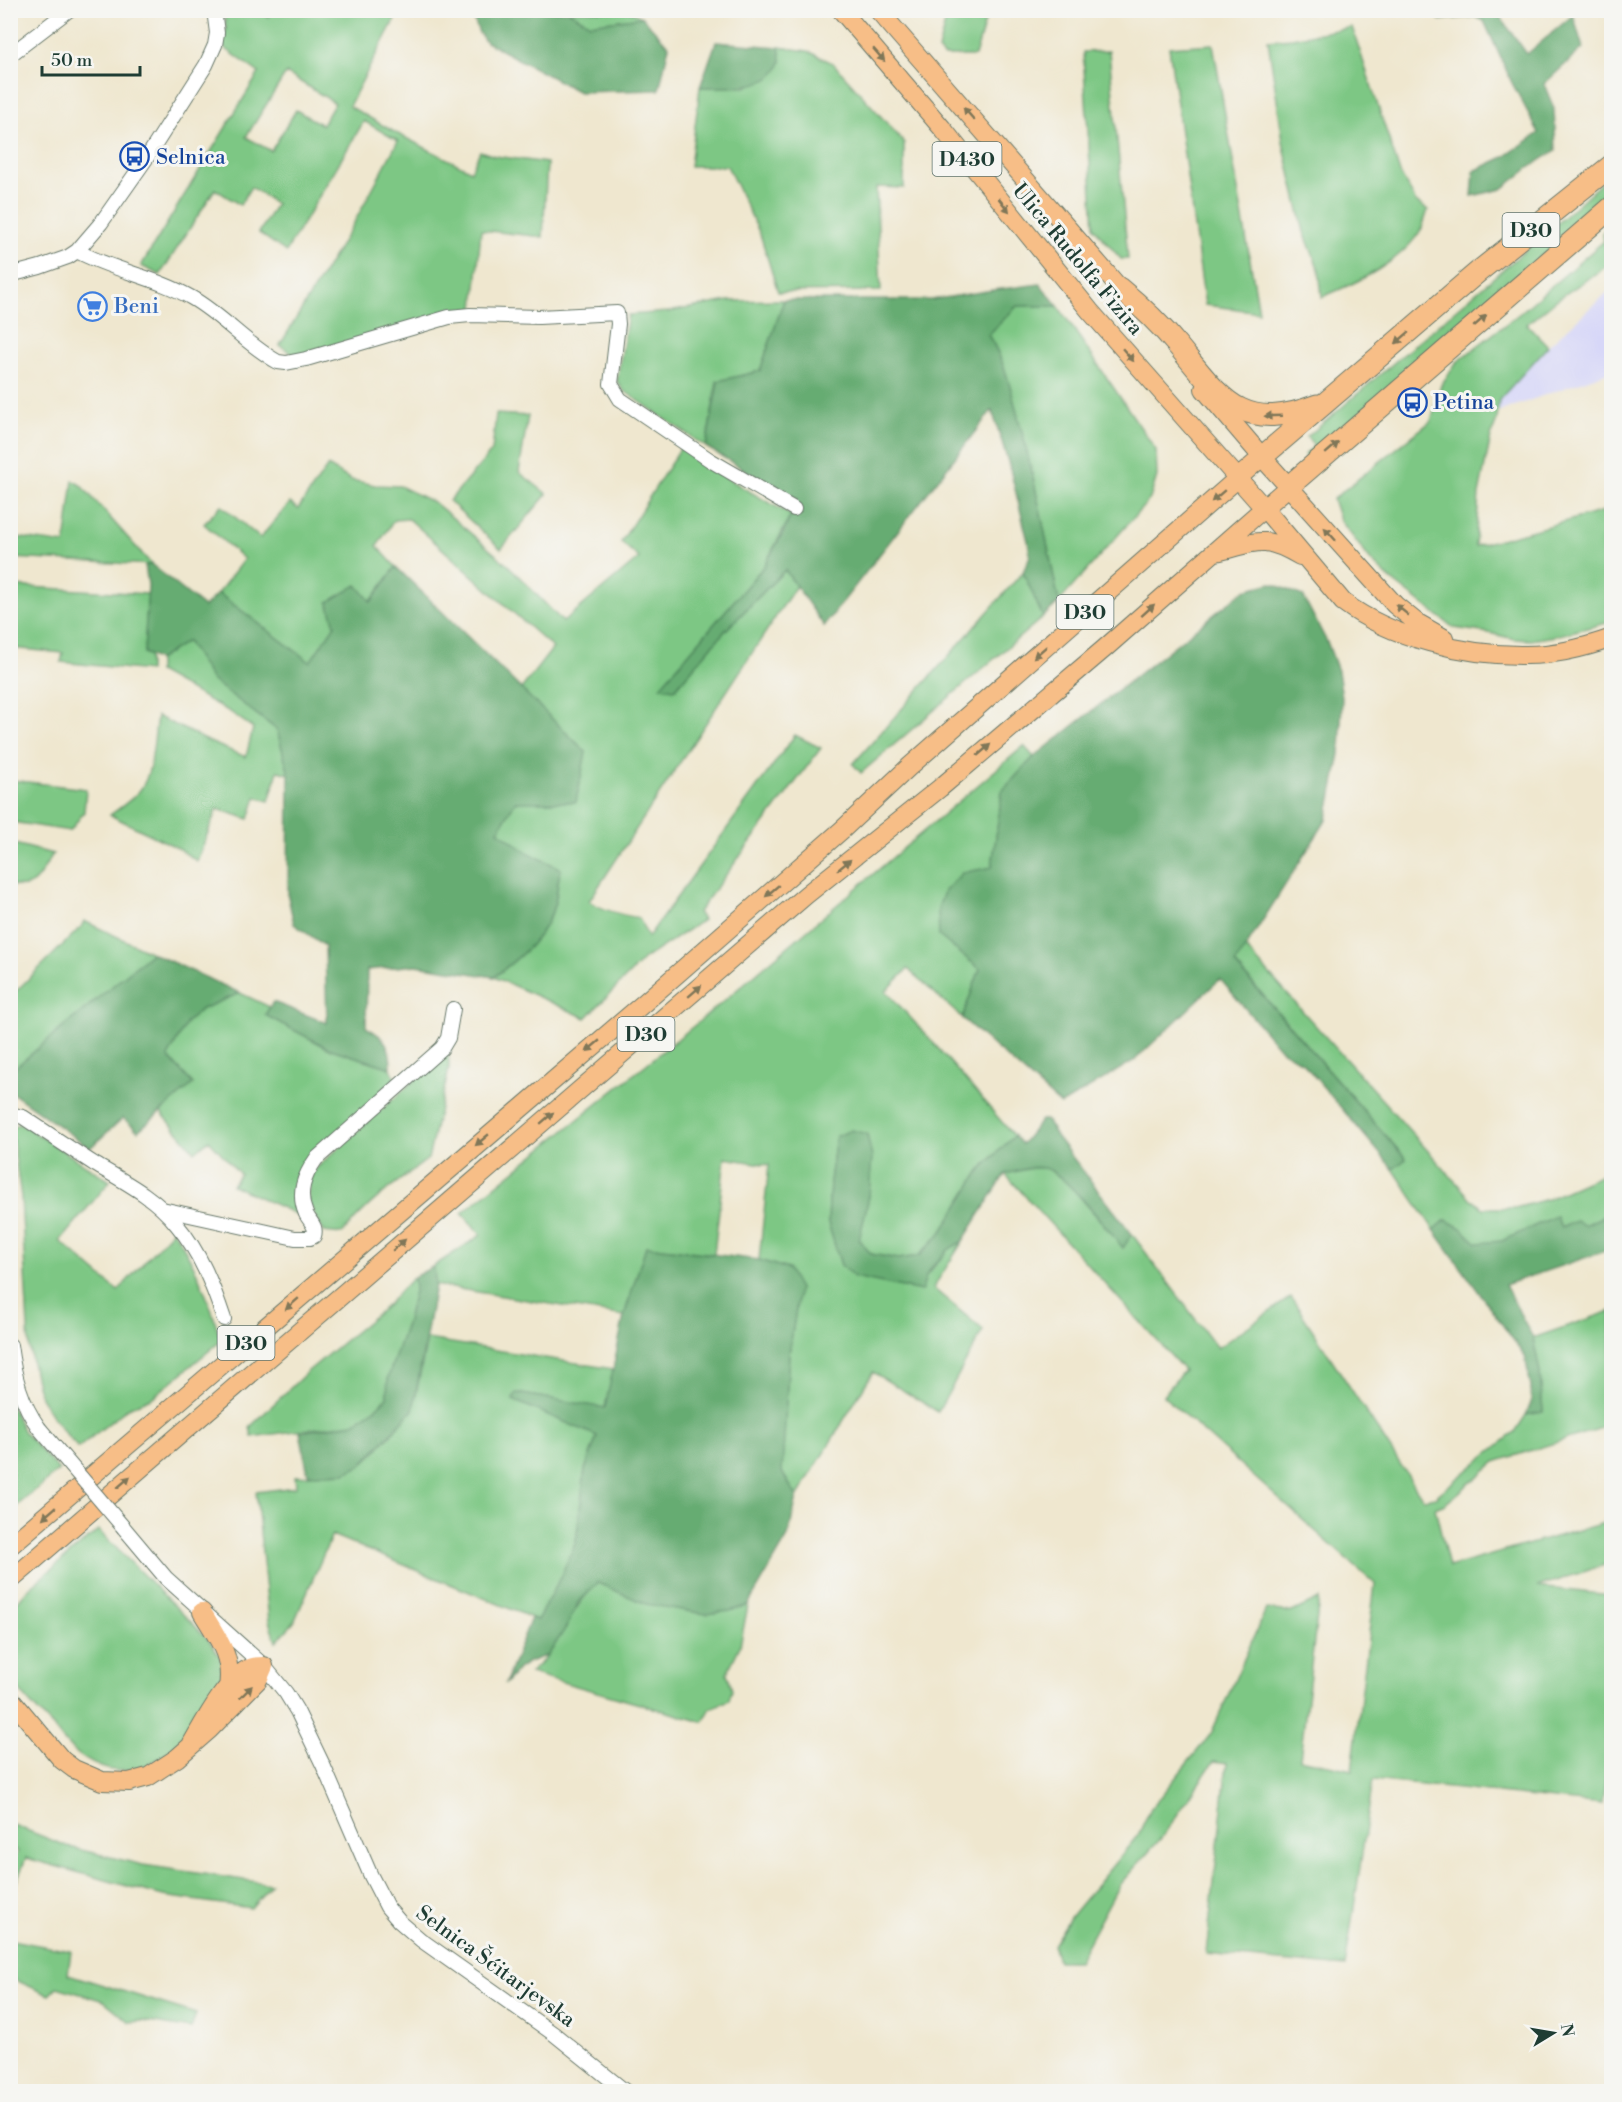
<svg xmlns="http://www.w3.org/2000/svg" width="1622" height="2102" viewBox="0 0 1622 2102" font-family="'Libre Bodoni',serif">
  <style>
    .built { fill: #d7d7f8 }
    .green { fill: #7dc784; stroke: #4e825c; stroke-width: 1.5; fill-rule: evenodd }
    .forest { fill: #66ac72; stroke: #427453; stroke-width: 1.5 }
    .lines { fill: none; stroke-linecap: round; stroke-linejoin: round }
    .minor-casing { stroke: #68786a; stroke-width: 16 }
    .major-casing { stroke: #68786a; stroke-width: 20 }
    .highway-casing { stroke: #68786a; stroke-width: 23 }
    .minor { stroke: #fff; stroke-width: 14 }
    .major { stroke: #f7be87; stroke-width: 18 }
    .highway { stroke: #f7be87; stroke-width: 21 }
    .minor-bridge-casing { stroke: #68786a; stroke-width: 16; stroke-linecap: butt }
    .minor-bridge { stroke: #fff; stroke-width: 14 }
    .oneway { fill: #807759 }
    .labels { text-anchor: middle; stroke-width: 6; stroke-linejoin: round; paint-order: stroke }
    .shield { fill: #f6f6f2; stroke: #60746d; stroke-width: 1.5 }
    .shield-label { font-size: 20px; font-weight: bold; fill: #1f3d34 }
    .transit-label { font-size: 21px; fill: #164399; stroke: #f6f6f2; text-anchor: start }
    .street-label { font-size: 21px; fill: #1f3d34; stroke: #f6f6f2 }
    .shop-label { font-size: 21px; fill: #366cbe; stroke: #f6f6f2; text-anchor: start }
  </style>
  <rect width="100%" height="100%" fill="#f6f6f2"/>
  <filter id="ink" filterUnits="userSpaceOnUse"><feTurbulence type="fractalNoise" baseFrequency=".0167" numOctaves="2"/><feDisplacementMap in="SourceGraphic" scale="12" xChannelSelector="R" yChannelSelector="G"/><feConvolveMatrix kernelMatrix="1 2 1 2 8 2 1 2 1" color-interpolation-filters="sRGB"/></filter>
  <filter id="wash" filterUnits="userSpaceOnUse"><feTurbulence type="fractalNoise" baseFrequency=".008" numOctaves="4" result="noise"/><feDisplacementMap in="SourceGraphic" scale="24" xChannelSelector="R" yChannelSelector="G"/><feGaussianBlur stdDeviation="1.35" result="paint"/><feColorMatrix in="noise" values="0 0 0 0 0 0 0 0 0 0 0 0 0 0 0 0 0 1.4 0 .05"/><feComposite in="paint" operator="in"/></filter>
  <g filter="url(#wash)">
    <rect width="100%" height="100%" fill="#efe7cf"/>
    <path class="built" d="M1611,289V371L1498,412L1499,399L1528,368L1548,346Z"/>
    <path class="green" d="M224,11H258L268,17L272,11H384L396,17L349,106L396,133L471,171L480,151L495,156L547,163L543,237L481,230L474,309L296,357L280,345L355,221L398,141L364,121L286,252L259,233L276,204L251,187L240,205L215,189L160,275L141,266L259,73L222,46L226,30ZM286,73L335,103L322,125L296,110L271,151L246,137Z
      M568,11H629L642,17L590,24Z
      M948,11H988L975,56H943L938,50Z
      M1352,27L1400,173L1416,202L1428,210C1426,216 1424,222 1422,228C1403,262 1356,283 1322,297L1319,270L1304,232L1284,147L1268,40L1292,38Z
      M1213,44L1259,312L1205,305L1169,47Z
      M779,47L808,51L833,63L904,142V188L876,187L881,291L778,292L760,234L727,166H690L700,87H746L781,62Z
      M1109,51L1128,259H1121L1094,228L1083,52Z
      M1611,174V196L1307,459L1304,455L1314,446L1307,437L1556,224Z
      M1611,225V263L1555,301L1527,324L1548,346L1499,400L1497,420L1491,436L1479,494L1475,546L1611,509V622L1555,636L1531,640L1514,639L1489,633L1454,628L1390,579L1371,561L1340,520L1333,499L1431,421L1441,385L1457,362L1520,313L1604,241L1602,233Z
      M784,300L760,371L717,381L706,447L623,390L617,381L628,315L668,312L728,301Z
      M1017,306H1058L1156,450L1157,476L1150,499L1059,602C1046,540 1035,478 1018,417C1011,389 1004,359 988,335Z
      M496,414L528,416L519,472L547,494L501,549L449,501L492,451Z
      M681,447L740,486L791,515L764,566L661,687L675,689L725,631L785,570L796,586L589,901C604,911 622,915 639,918L648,937L795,735L821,748L698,912L703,920L644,959L586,1018L494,977C520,957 547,936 555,902C558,891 557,880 561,869L525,851L498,831L515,802L586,752L521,689L553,648L409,519L394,520L377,546L396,567L370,602L335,625L310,662L218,593L244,559L204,524L221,505L260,538L290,503L298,509L328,466L351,480L375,485L400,486L435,503L508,565L563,622L639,558L621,542Z
      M73,480L82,486L152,565L11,558L10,536L65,544Z
      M1023,572L1043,617L861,773L853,764Z
      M11,586L148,594L144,653L149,656V671L61,662L63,653L11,648Z
      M187,641L212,680L277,730L289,774L278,771L269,801L256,797L249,819L217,809L197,861L176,847L110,815C121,807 132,800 140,790C153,774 154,736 157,716L212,743L246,757L253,728L230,712L158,672V660Z
      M1024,746L1034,757L1002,791L992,867L939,936L980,969L962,1018L908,969L886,991L930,1039L1014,1136L981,1169L941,1233L918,1256L899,1259L871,1254L859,1240L869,1196L852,1130L836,1136L830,1182L828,1223L841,1265L926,1276L949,1249L963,1241L933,1288L983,1330L938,1412L873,1372L797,1497L781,1472L789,1354L799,1289L787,1269L759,1260L769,1165L725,1158L714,1254L646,1246L624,1316L435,1285L434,1266L481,1235L462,1213L706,1016Z
      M11,780L86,789L84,812L70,831L12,822Z
      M11,843L53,854C40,873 36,892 11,885Z
      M84,921L152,953L11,1071V996L81,927Z
      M1245,947L1472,1200L1483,1208H1515L1548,1199L1611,1171V1213L1584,1225L1576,1221L1561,1228L1556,1216L1502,1241L1477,1244L1461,1228L1446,1220L1434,1230L1393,1169L1406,1159L1235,963Z
      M240,993L270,1007L265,1015L328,1048L391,1068L395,1079L301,1167C290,1184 292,1197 298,1215L232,1185L240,1174L209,1140L195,1152L160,1111L193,1084L168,1057L187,1022L202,1009Z
      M448,1050L449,1069L428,1159C397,1182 367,1203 342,1234L324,1232C310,1209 303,1198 313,1171Z
      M18,1124L23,1125L110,1181L60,1241L118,1291L173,1230C196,1264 210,1301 221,1341L153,1397L128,1408L78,1448C63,1430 45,1411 38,1389C34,1375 32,1361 29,1347L21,1197L11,1129Z
      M1032,1168H1047L1069,1184L1123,1247L1132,1234L1217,1348L1291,1297L1423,1499L1435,1497L1481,1459L1515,1432L1526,1415L1543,1412L1540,1373L1533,1338L1611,1311V1425L1495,1462L1445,1504L1435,1508L1449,1567L1611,1521V1563L1537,1587L1611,1595L1612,1729L1602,1804L1373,1780L1345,1967L1206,1954L1227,1763L1214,1761L1162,1837L1119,1885L1078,1961H1058L1053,1945L1071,1916L1138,1835L1151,1808L1211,1734L1266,1609L1292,1612L1319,1599L1300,1759L1352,1770L1375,1584L1163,1396L1184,1370L1005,1174Z
      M414,1277L415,1287L407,1321L388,1378L387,1397L374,1410L354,1423L252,1437L250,1427L308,1371L389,1304L395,1296Z
      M427,1339L614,1369L605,1408L517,1393L513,1399L597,1435L585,1470L576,1542L559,1580L537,1620L332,1535L294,1622L276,1642L269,1621L256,1492L296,1487L295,1476L344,1473L360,1466L372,1455L413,1410Z
      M10,1403L24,1432L59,1470L11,1511Z
      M98,1530L206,1637C213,1646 222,1656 223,1669C225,1686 209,1704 200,1717C166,1762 125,1793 74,1751C66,1745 59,1735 53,1727C39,1712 21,1696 12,1678C7,1668 11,1623 11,1609L28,1589Z
      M598,1583C623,1593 681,1614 707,1613C721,1613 735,1609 748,1605L740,1646L727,1673L732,1690L729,1700L711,1708L703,1722L530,1673C537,1666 544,1660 550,1652C568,1627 574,1604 598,1583Z
      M11,1824L69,1847L143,1865L271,1884L251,1908L163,1896L26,1858L11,1895V1870L18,1851L11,1848Z
      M11,1940L71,1951L68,1974L196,2014L191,2029L143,2021L130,2022L104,2001L57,1987L49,1995L11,1978Z"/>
    <path class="forest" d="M471,11H568L590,24L642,17L669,46L659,90L579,92L486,42L479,33Z
      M1431,11H1496L1527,54L1573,15L1583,48L1544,84L1554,109L1556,150L1529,168L1502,189L1472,196L1474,171L1504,157L1539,133L1512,83L1484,21L1475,17L1440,20Z
      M716,42L779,47C780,51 781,57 781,61C776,91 721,87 700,87Z
      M1040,284L1058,306H1017L988,335C1004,359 1011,389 1018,417C1035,478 1046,540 1059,602L1043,617L1023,572L1030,556L1028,541L1009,465L992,410L824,626L785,570L725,631L675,689L660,687L764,566L783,533L797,501L706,447L718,381L760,371L784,300H931L993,290Z
      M145,565H152L204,607L218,593L310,662L335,625L328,602L357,585L371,602L396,567L586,752L576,802H515L498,831L525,851L561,869C557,880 558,891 555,902C547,936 520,957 494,977L416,965L367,970L366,1027C386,1038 391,1046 391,1068L328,1048L265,1015L273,1002L327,1023L325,946L294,924L288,897L289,774L277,730L212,680L187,641L158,660L144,653L148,585Z
      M1271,583L1303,596L1328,644L1338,671L1342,697L1340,754L1327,819L1235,964L1406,1159L1393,1169L1303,1063L1281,1050L1220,979L1135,1060L1061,1105L962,1018L980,969L939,936L938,908L944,892L962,873L992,867L1002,791L1034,757L1245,590Z
      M152,953L240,993L202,1009L187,1022L168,1057L193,1084L138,1131L123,1118L90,1148L11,1092V1071Z
      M1041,1120H1046L1056,1136L1132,1234L1123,1248C1108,1230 1067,1176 1047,1169C1035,1164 1017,1172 1005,1174L963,1241L949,1249L932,1267L926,1276L922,1291L854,1277L841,1265L828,1223L830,1182L836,1136L852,1130L867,1134L872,1157L869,1196L859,1240L871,1254L898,1259L919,1256L941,1233L981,1169L1014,1136L1022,1144Z
      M1611,1213V1249L1505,1285L1533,1338L1540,1373L1543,1412L1526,1415L1531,1403V1387L1525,1356L1434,1230L1446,1220L1461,1228L1477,1243L1502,1241L1556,1216L1561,1228L1576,1221L1584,1225Z
      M646,1246L759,1260L788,1269L799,1289L789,1354L782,1472L797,1497L788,1537L748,1605L730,1611L706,1614L646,1604L598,1583L578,1603L567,1626L548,1655L529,1662L519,1668L505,1684L531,1618L537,1620L559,1580L576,1542L585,1470L597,1436L513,1400L516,1393L605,1408L624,1316Z
      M434,1266L435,1285L413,1410L360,1466L345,1473L308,1474L300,1432L354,1423L374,1410L387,1397L388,1378L407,1321L415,1287L414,1277Z"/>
  </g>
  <g filter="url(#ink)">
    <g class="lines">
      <defs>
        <path id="minor" d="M10,55L69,10
          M77,251C114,271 156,277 192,298C223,316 248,346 278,362L286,363L306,359L449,317L470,315L539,317L617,313L618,324L611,384L620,399L710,460L794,509
          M10,275L40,267L68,257L77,251L101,223L148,156L206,65L215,45L217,33L214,10
          M10,1114L23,1117C47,1133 71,1149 96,1165C125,1182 156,1198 177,1225C200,1252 213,1286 224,1319
          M162,1209L295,1238H310L314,1236C317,1226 310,1222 306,1214C297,1193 304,1176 316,1159L442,1048L448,1038L453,1009
          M10,1345C14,1376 21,1403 39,1428
          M124,1528L166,1578L264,1666L286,1693L297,1711L323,1765L371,1876L387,1907L399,1921L421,1940L554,2034L626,2092"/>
        <path id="major" d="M841,10L942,128L1090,311L1264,508L1343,602C1391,638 1466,656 1526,655C1555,655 1584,648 1612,638
          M878,10L1129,299
          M1204,389L1262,457L1395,605L1416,622L1444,638
          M1216,552C1256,543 1261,533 1300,556
          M10,1546L644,1003L843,829L909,767L1262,457
          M10,1581L806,895L940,788L1104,649L1288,487
          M202,1612C217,1637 233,1656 228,1687
          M10,1698L62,1760L74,1769L102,1781L129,1782L148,1777L177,1758L209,1730L258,1680L264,1666C259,1666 254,1666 250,1668C229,1675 203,1724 192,1743"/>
        <path id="highway" d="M1119,288C1141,306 1160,324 1178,346C1222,399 1241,434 1317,405
          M1262,457L1478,272L1612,165
          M1288,487L1612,207"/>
      </defs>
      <use href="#minor" class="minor-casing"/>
      <use href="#major" class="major-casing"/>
      <use href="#highway" class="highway-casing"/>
      <use href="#minor" class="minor"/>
      <use href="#major" class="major"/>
      <use href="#highway" class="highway"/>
      <defs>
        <path id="minor-bridge" d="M39,1428L124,1528"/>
      </defs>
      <use href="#minor-bridge" class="minor-bridge-casing"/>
      <use href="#minor-bridge" class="minor-bridge"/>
    </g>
    <defs><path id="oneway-solid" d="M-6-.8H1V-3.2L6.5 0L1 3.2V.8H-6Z" transform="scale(1.5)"/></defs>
    <g class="oneway">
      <use href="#oneway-solid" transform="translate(879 55) rotate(49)"/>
      <use href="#oneway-solid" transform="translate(969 114) rotate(-131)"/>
      <use href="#oneway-solid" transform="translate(1004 205) rotate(51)"/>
      <use href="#oneway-solid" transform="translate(1480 321) rotate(-41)"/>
      <use href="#oneway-solid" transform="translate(1402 338) rotate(139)"/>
      <use href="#oneway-solid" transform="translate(1128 355) rotate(49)"/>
      <use href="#oneway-solid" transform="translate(1273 416) rotate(178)"/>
      <use href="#oneway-solid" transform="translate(1332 448) rotate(-41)"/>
      <use href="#oneway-solid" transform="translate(1218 496) rotate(139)"/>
      <use href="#oneway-solid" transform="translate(1330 534) rotate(-132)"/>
      <use href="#oneway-solid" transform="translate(1148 610) rotate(-42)"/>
      <use href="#oneway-solid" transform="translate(1402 610) rotate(-141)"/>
      <use href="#oneway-solid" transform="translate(1040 652) rotate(139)"/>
      <use href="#oneway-solid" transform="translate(984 750) rotate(-41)"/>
      <use href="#oneway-solid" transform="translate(844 865) rotate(-39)"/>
      <use href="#oneway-solid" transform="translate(772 891) rotate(139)"/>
      <use href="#oneway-solid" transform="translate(695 991) rotate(-41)"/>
      <use href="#oneway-solid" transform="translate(593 1046) rotate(140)"/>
      <use href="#oneway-solid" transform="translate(547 1118) rotate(-41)"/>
      <use href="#oneway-solid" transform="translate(482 1140) rotate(140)"/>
      <use href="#oneway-solid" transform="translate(399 1245) rotate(-41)"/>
      <use href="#oneway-solid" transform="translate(292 1304) rotate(139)"/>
      <use href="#oneway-solid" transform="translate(124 1482) rotate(-41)"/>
      <use href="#oneway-solid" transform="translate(49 1513) rotate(139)"/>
      <use href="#oneway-solid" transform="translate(246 1692) rotate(-45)"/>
    </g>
  </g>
  <defs>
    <symbol id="bus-ring" viewBox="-11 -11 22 22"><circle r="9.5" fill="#f6f6f2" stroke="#1a4fb4" stroke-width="1.5"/><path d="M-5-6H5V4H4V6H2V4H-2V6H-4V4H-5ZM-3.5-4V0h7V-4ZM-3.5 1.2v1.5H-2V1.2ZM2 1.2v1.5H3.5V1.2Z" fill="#1a4fb4"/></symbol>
    <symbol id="supermarket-ring" viewBox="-11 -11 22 22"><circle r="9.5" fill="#f6f6f2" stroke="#3f7fe0" stroke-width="1.5"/><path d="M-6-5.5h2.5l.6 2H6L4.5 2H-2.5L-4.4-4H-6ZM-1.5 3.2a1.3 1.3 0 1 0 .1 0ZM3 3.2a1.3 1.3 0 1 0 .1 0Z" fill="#3f7fe0"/></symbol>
  </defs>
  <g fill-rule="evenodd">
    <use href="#bus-ring" x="118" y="140" width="33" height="33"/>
    <use href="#supermarket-ring" x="76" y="290" width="33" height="33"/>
    <use href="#bus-ring" x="1396" y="386" width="33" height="33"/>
  </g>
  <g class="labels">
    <g class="shield">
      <rect x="932.5" y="142" width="69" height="34" rx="4.5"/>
      <rect x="1502.5" y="213" width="57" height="34" rx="4.5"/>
      <rect x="1056.5" y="595" width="57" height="34" rx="4.5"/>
      <rect x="617.5" y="1017" width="57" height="34" rx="4.5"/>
      <rect x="217.5" y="1326" width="57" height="34" rx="4.5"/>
    </g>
    <g class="shield-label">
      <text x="967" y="166">D430</text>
      <text x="1531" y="237">D30</text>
      <text x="1085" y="619">D30</text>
      <text x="646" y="1041">D30</text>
      <text x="246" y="1350">D30</text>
    </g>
    <g class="transit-label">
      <text x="156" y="164">Selnica</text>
      <text x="1433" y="409">Petina</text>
    </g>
    <g class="street-label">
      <text transform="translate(1078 259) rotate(50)" y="7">Ulica Rudolfa Fizira</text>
      <text transform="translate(496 1966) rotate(36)" y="7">Selnica Šćitarjevska</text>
    </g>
    <g class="shop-label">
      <text x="114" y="313">Beni</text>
    </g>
  </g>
  <rect width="1622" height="2102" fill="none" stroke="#f6f6f2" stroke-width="36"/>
  <g transform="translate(1553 2033) rotate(79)" stroke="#f6f6f2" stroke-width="4.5" paint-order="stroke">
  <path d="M0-4.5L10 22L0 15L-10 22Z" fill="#1f3d34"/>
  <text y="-9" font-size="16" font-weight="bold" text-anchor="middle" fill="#1f3d34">N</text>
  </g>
  <path d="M42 66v9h98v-9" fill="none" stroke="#1f3d34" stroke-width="3"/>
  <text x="51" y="66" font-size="18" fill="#1f3d34" stroke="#f6f6f2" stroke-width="4.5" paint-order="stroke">50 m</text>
</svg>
